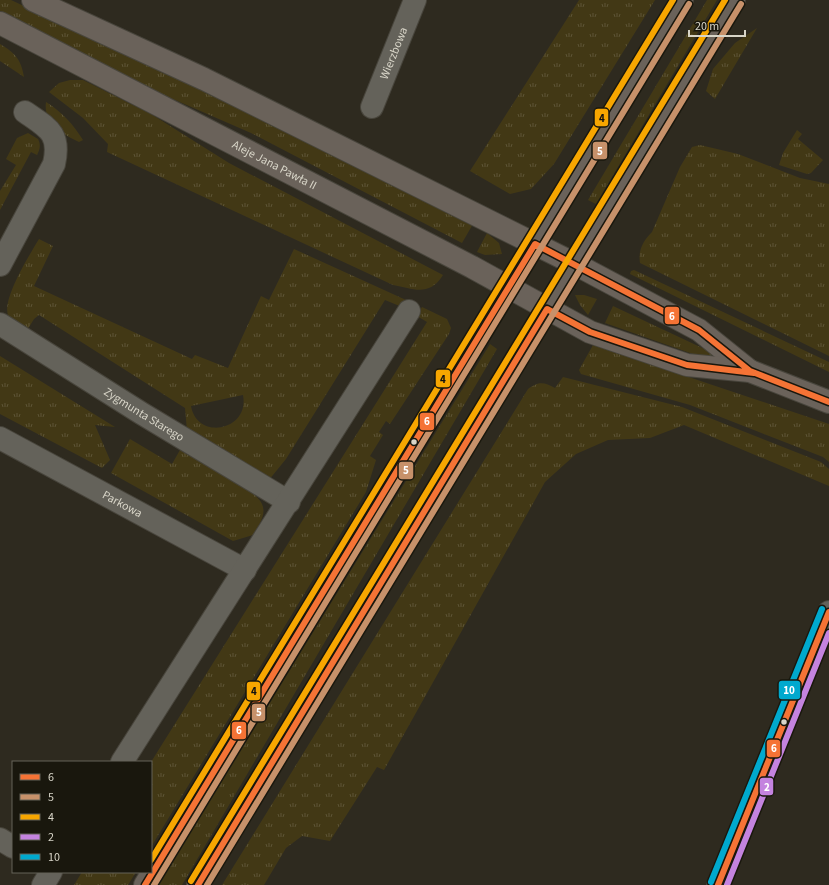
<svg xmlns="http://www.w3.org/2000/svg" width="829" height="885" viewBox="0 0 829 885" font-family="'Source Sans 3',sans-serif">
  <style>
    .grass { fill: url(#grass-tufts); fill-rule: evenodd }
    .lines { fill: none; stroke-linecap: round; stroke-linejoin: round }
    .minor-casing { stroke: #48453c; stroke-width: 24 }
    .major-casing { stroke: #48453c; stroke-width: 24 }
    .minor { stroke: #64625a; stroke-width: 22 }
    .major { stroke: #6a625a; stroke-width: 22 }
    .bus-1-casing { stroke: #19170d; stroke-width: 9 }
    .bus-2-casing { stroke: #19170d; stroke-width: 9 }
    .bus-3-casing { stroke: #19170d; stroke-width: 9 }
    .bus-4-casing { stroke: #19170d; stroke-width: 9 }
    .bus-5-casing { stroke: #19170d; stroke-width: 9 }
    .bus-1 { stroke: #f57335; stroke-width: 6 }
    .bus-2 { stroke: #c7916a; stroke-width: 6 }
    .bus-3 { stroke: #f7a600; stroke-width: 6 }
    .bus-4 { stroke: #c483df; stroke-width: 6 }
    .bus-5 { stroke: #00a9ce; stroke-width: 6 }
    .bus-dot { fill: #d8d5c8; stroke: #19170d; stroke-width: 1.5 }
    .labels { text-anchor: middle; stroke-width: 4; stroke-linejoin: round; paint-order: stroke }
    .street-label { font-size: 12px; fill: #d8d5c8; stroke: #19170d }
    .line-badge { stroke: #19170d; stroke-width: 1.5 }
    .badge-label { font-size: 11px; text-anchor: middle; font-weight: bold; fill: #fff }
    .pale-badge-label { font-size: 11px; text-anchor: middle; font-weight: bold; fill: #111 }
  </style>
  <defs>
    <pattern id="grass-tufts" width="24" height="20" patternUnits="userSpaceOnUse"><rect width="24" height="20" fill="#423815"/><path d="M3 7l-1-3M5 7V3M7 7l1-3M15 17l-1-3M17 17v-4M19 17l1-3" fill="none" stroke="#5d5436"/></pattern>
  </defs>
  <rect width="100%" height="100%" fill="#2e2a1f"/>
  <path class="grass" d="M0,0H11L334,151L473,224L462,243L251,133L143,86L0,11Z
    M579,0H655L554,164L531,189L510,194L470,171Z
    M707,0H717L596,204L588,200Z
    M757,28L715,99L706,91L713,69L735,43Z
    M0,44C15,53 21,59 24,77L0,61Z
    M70,80H83L151,114L229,163L443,275C429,297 414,289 393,285L107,152L108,144L83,118L49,92L59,83Z
    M46,102C62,112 73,124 83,140L79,142C62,134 43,123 46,102Z
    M797,130L802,134L798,139L823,160L811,173L807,174L779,165L783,153Z
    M28,133L38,139C41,145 40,149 37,155L31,152L0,210V191L16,165L6,159L17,138Z
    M700,145L738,154L800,178L829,184V356L640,263C638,250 643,241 652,232L680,167L692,147Z
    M487,233L499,243L502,254L485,255L477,252Z
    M39,239L53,246L34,286L192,359L195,355L228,368L261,296L269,300L294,249L406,300L402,307L385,300L286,459L264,486L188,442L185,408L39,315L34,319L26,332C20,327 11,323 8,315C2,299 30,254 39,239ZM243,395C250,431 197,441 191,406Z
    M634,270L829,362V372L630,274L631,271Z
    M575,295H584L597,299L588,315L580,305Z
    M613,306L713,353L716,356L710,360L605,323Z
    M422,307L447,319L451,328L449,334L390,424L386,421L379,432L383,435L370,456L376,460L366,492L151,847V762L427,322L417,316Z
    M490,344L497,349L182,885H158Z
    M593,345L829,424V462L823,457L690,405L581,374L579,370Z
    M0,356L115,427L95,425L110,460L102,468L0,414Z
    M563,377L682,407L821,462L829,469V486L684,425L650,438L608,440L576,454L545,482L384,770L377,767L330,841L302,836L286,848L264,885H222L528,389C539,381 544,382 555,388Z
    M130,439L172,464L180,450C197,460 255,488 262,504C267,515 258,526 253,535L233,541L111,473Z
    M82,872H136L128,885H74Z"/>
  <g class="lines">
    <defs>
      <g id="minor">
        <path id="s1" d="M372,107L415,0"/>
        <path d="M0,265L54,164C61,133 48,128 25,112"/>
        <path id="s2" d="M0,324L141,413L289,502"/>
        <path id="s3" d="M0,438L245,570"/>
        <path d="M122,762L409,311"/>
        <path d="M0,839L13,847"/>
        <path d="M43,885L51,872"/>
        <path d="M718,885L829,612"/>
      </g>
      <g id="major">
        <path d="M33,0L204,79L575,264L699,330L750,371"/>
        <path id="s4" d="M0,23L472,267L590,332L687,365L750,371L829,402"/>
        <path d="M145,885L682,0"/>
        <path d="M198,885L734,0"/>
      </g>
    </defs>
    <use href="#minor" class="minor-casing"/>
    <use href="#major" class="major-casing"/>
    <use href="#minor" class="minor"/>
    <use href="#major" class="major"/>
    <defs>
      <path id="bus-1" d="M145,885L535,244L699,330L750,371L829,402
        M198,885L547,309L590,332L687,365L754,373
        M718,885L829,612"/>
      <path id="bus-2" d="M154,885L689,4
        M207,885L741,4"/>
      <path id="bus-3" d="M151,860L673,0
        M191,881L725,0"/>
      <path id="bus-4" d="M727,885L829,633"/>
      <path id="bus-5" d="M711,882L822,609"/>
    </defs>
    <use href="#bus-1" class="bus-1-casing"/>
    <use href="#bus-2" class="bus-2-casing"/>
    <use href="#bus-3" class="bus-3-casing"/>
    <use href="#bus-4" class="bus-4-casing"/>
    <use href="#bus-5" class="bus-5-casing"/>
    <use href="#bus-1" class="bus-1"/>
    <use href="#bus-2" class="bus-2"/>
    <use href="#bus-3" class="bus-3"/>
    <use href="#bus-4" class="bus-4"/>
    <use href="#bus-5" class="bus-5"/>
  </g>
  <g class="bus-dot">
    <circle cx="414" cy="442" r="3.5"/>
    <circle cx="784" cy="722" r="3.5"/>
  </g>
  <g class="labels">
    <g class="street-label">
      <text dy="4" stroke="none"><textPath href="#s1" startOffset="58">Wierzbowa</textPath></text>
      <text dy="4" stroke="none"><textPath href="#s4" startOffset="309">Aleje Jana Pawła II</textPath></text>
      <text dy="4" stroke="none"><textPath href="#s2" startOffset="170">Zygmunta Starego</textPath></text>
      <text dy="4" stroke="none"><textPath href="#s3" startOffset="139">Parkowa</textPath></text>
    </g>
  </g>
  <g class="line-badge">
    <rect x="594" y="108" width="15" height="19" rx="4" fill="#f7a600"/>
    <rect x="592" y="141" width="16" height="19" rx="4" fill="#c7916a"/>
    <rect x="664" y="306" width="16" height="19" rx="4" fill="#f57335"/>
    <rect x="435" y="369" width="16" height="19" rx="4" fill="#f7a600"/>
    <rect x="419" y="412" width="16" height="19" rx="4" fill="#f57335"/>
    <rect x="398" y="461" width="16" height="19" rx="4" fill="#c7916a"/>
    <rect x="778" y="680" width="23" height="20" rx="4" fill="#00a9ce"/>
    <rect x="246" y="681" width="15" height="20" rx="4" fill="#f7a600"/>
    <rect x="251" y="703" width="15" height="19" rx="4" fill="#c7916a"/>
    <rect x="231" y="721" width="16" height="19" rx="4" fill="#f57335"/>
    <rect x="766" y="739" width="15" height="19" rx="4" fill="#f57335"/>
    <rect x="759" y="777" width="15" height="19" rx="4" fill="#c483df"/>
  </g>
  <g class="badge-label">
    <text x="600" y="155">5</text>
    <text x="672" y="320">6</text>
    <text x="427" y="425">6</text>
    <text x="406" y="474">5</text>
    <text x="789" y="694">10</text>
    <text x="259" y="716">5</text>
    <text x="239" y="734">6</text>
    <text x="774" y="752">6</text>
    <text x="767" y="791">2</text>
  </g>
  <g class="pale-badge-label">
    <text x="602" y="122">4</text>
    <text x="443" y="383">4</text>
    <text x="254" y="695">4</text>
  </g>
  <rect x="12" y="761" width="140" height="112" fill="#19170d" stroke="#656358"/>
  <rect x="20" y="774" width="20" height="6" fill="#f57335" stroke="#656358"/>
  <text x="48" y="781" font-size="12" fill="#d8d5c8">6</text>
  <rect x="20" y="794" width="20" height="6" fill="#c7916a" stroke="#656358"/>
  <text x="48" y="801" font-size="12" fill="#d8d5c8">5</text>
  <rect x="20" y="814" width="20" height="6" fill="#f7a600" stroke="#656358"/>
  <text x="48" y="821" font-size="12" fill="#d8d5c8">4</text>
  <rect x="20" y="834" width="20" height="6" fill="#c483df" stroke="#656358"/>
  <text x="48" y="841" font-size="12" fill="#d8d5c8">2</text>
  <rect x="20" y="854" width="20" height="6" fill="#00a9ce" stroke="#656358"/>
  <text x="48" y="861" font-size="12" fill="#d8d5c8">10</text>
  <path d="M689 30v6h56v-6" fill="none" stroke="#d8d5c8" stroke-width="2"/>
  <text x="695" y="30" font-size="12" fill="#d8d5c8" stroke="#19170d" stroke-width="3" paint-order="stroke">20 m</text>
</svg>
